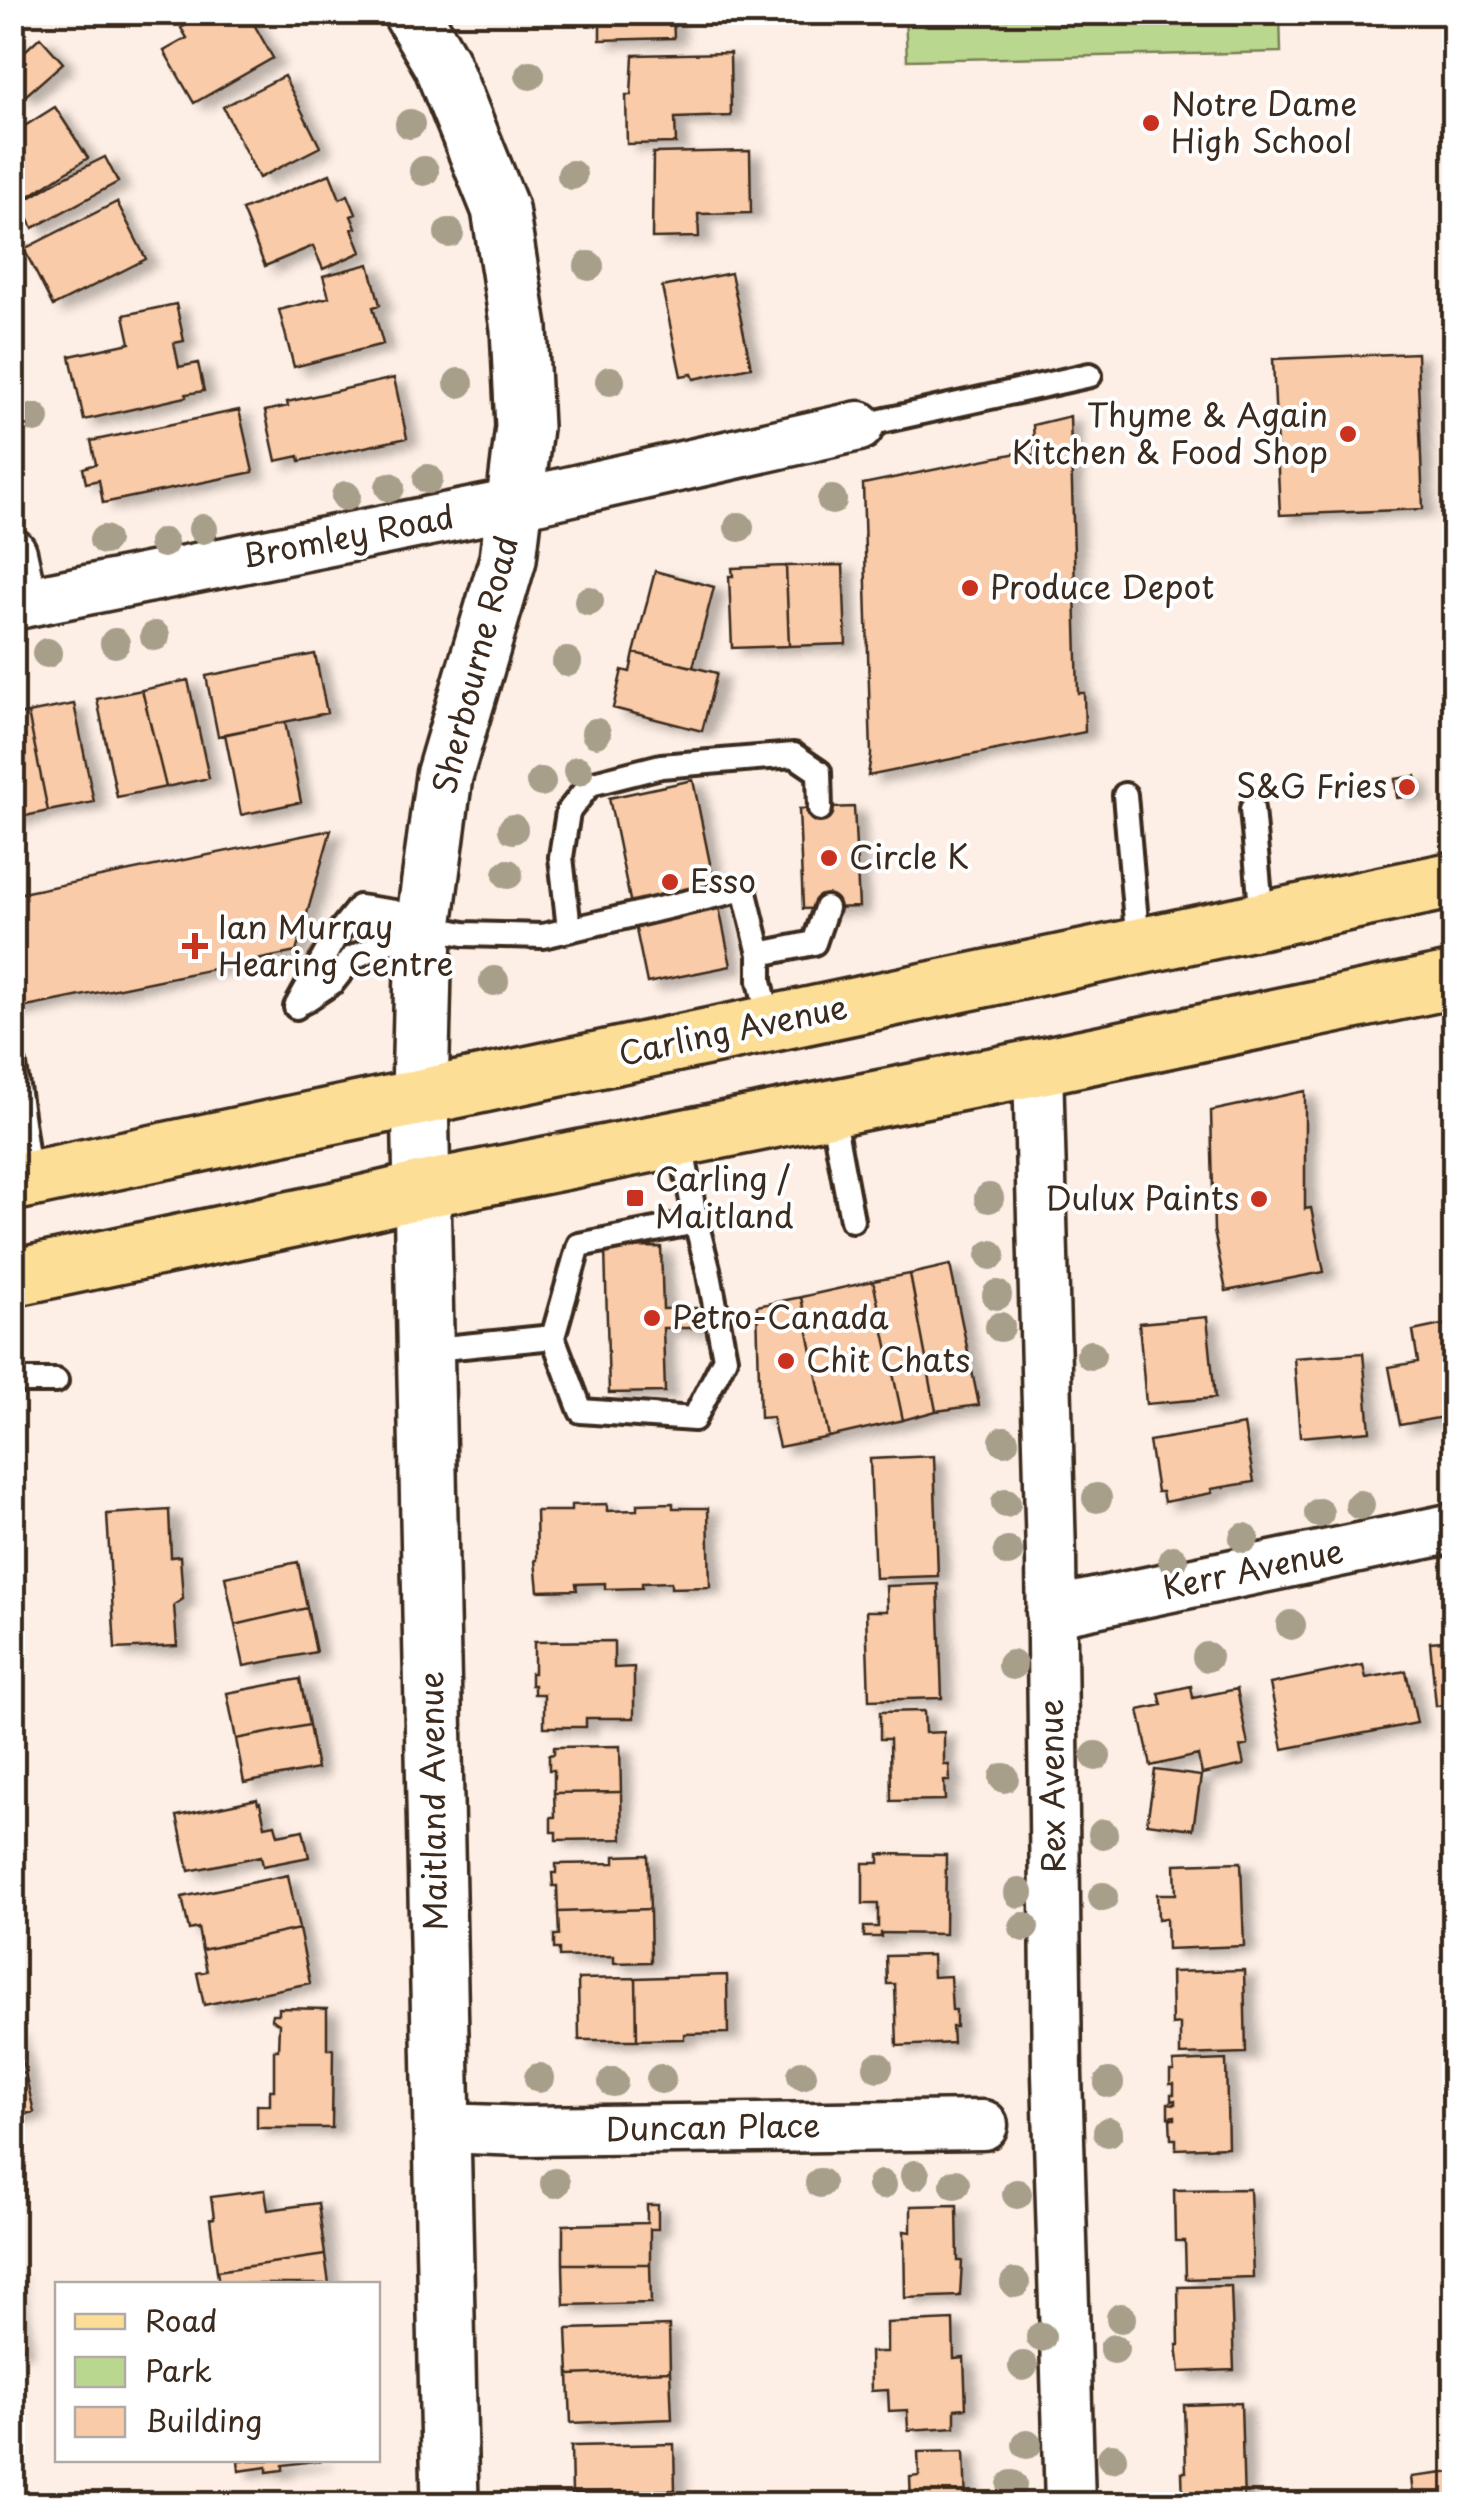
<svg xmlns="http://www.w3.org/2000/svg" width="1467" height="2517" viewBox="0 0 1467 2517" font-family="'Playpen Sans',sans-serif">
  <style>
    .green { fill: #bad78f; stroke: #7a8056; stroke-width: 2.5 }
    .building { fill: #f9cba8; stroke: #3b2a1e; stroke-width: 2.5; filter: url(#shadow) }
    .lines { fill: none; stroke-linecap: round; stroke-linejoin: round }
    .lane-casing { stroke: #3b2a1e; stroke-width: 30 }
    .street-casing { stroke: #3b2a1e; stroke-width: 55 }
    .secondary-casing { stroke: #3b2a1e; stroke-width: 62 }
    .primary-casing { stroke: #3b2a1e; stroke-width: 62 }
    .lane { stroke: #fff; stroke-width: 22 }
    .street { stroke: #fff; stroke-width: 48 }
    .secondary { stroke: #fff; stroke-width: 55 }
    .primary { stroke: #fdde96; stroke-width: 55 }
    .tree { fill: #a79f8a }
    .poi-dot { fill: #c8321e; stroke: #fff; stroke-width: 4 }
    .labels { text-anchor: middle; stroke-width: 8; stroke-linejoin: round; paint-order: stroke }
    .poi-label { font-size: 32px; fill: #3b2a1e; stroke: #fff; text-anchor: start }
    .street-label { font-size: 32px; fill: #3b2a1e; stroke: #fff }
  </style>
  <defs>
    <filter id="shadow"><feDropShadow dx="11" dy="6" stdDeviation="5" flood-color="#0004"/></filter>
  </defs>
  <rect width="100%" height="100%" fill="#fdefe5"/>
  <filter id="ink" filterUnits="userSpaceOnUse"><feTurbulence type="fractalNoise" baseFrequency=".01" numOctaves="2"/><feDisplacementMap in="SourceGraphic" scale="20" xChannelSelector="R" yChannelSelector="G"/><feConvolveMatrix kernelMatrix="1 2 1 2 8 2 1 2 1" color-interpolation-filters="sRGB"/></filter>
  <g filter="url(#ink)">
    <path class="green" d="M905,13H1280L1281,52L907,60Z"/>
    <path class="building" d="M208,12H216L219,18L229,12H247L273,58L194,103L164,51L187,38L181,28Z
      M600,12H673L674,38L600,40Z
      M40,37L63,63L24,97L12,83V38L24,52Z
      M730,53L731,116L675,118L676,143L627,144L626,95H631L633,55Z
      M284,76L320,147L259,178L223,107Z
      M55,107L88,158L12,207V134Z
      M750,151L751,213L698,214L699,237L652,238L653,153Z
      M105,157L118,182L33,228L21,203L61,179Z
      M330,174L340,199L348,195L356,214L351,216L356,228L352,229L361,252L323,269L313,246L265,266L242,210Z
      M117,202L146,259L53,306L24,249Z
      M369,264L380,305L373,307L383,344L294,367L279,310L329,297L323,276Z
      M731,273L751,367L694,379L692,374L681,376L662,287Z
      M176,304L184,341L174,343L179,367L198,363L204,391L186,394V397L84,420L70,356L130,343L124,315Z
      M1417,353L1423,509L1280,515L1273,359Z
      M394,378L407,438L300,461L299,456L276,461L265,411L288,406L287,402Z
      M239,410L253,472L103,503L99,480L86,483L83,468L96,464L91,441Z
      M1070,416L1078,693H1084L1085,732L868,776L871,755L863,484L1017,453L1035,456L1033,425Z
      M843,565L846,644L789,646L786,566Z
      M786,566L789,646L732,648L729,576H733L732,568Z
      M655,571L714,587L693,667L634,653Z
      M634,653L717,673L702,731L613,708L622,670L630,672Z
      M315,654L327,713L218,736L206,676Z
      M188,680L209,778L166,787L142,690Z
      M142,690L166,787L117,797L97,699Z
      M74,704L94,802L48,811L28,713Z
      M28,713L48,811L12,819V716Z
      M285,722L301,802L241,815L225,734Z
      M1416,776L1419,795L1397,798L1395,779Z
      M693,780L731,966L647,983L609,798Z
      M854,807L859,907L803,909L799,809Z
      M331,830L296,952L12,1010V895Z
      M1305,1091V1209L1311,1208L1324,1272L1226,1291L1214,1231L1211,1111Z
      M661,1247L663,1309L696,1308L697,1328H663L665,1392L609,1393L605,1248Z
      M950,1265L979,1405L936,1411L910,1274Z
      M910,1274L936,1411L903,1420L873,1281Z
      M873,1281L903,1420L829,1437L801,1297Z
      M801,1297L829,1437L779,1447L772,1417L760,1418L757,1306Z
      M1207,1317L1215,1398L1146,1404L1139,1323Z
      M1446,1324L1452,1356L1454,1355V1415L1400,1425L1389,1367L1418,1362L1413,1331Z
      M1363,1353L1370,1431L1300,1437L1294,1358Z
      M1244,1425L1254,1482L1211,1489L1212,1493L1164,1502L1162,1492H1157L1149,1441Z
      M934,1456L938,1576L875,1578L870,1459Z
      M673,1503V1508H708L710,1587L671,1588V1582L642,1583V1588L605,1589V1583L576,1584L577,1590L538,1591L535,1560H537L536,1511H571V1505L607,1504V1511L637,1510V1504Z
      M169,1510L171,1557L180,1556L183,1599L174,1605L177,1646L115,1649L107,1514Z
      M298,1562L307,1608L235,1625L225,1577Z
      M938,1584L942,1698L869,1700L866,1611H887L886,1586Z
      M307,1608L316,1652L244,1666L235,1625Z
      M1454,1640V1704L1436,1706L1430,1642Z
      M614,1641V1668L634,1667V1718H586V1727H544V1694H534V1685H531V1673H534V1642Z
      M1363,1665L1366,1678L1406,1671L1417,1723L1283,1749L1270,1684Z
      M300,1679L309,1725L236,1739L227,1693Z
      M1191,1686L1193,1698L1237,1689L1248,1745L1240,1747L1244,1765L1202,1774L1198,1755L1151,1766L1139,1710L1162,1705L1159,1693Z
      M924,1711L925,1733L944,1732V1765H949L950,1781H944L945,1800L891,1801L890,1739H880V1712Z
      M309,1725L317,1769L244,1783L236,1739Z
      M620,1746L621,1792L554,1793V1770H549V1755L554,1754V1747Z
      M1155,1770L1201,1776L1193,1829L1147,1823Z
      M621,1792L622,1839L556,1840V1832H551V1817H555L554,1793Z
      M257,1799L258,1804L260,1803L265,1826L275,1824L278,1835L303,1830L309,1857L263,1866L261,1856L189,1871L177,1816Z
      M879,1854L946,1855L945,1934L881,1933V1937H864V1927H878V1904H863V1863H879Z
      M648,1855L650,1909L558,1912L557,1886H553L552,1873H556V1864L615,1863V1856Z
      M1241,1862L1244,1946L1167,1949L1166,1918L1158,1919L1157,1894H1176L1175,1864Z
      M288,1875L299,1929L202,1950L198,1928L189,1930L182,1897Z
      M650,1909L651,1962L614,1963V1956L559,1957V1949H554V1935H559L558,1912Z
      M299,1929L310,1983L204,2005L197,1973L207,1971L202,1950Z
      M932,1955L933,1977L950,1976L952,2010H956V2027H952L953,2043L897,2046L895,1984H887L886,1956Z
      M1244,1970L1246,2053L1180,2055V2024L1172,2025L1171,1972Z
      M727,1975L728,2033L684,2034V2039L637,2040L636,1978Z
      M636,1978L637,2040H579L578,1979Z
      M279,2008L327,2009V2049H333L332,2128H257V2105H270V2090H274V2050H278L279,2024L271,2019L272,2014H279Z
      M14,2030L25,2073L12,2075V2031Z
      M1226,2060L1228,2147L1176,2149V2139H1171L1170,2119H1175V2116L1168,2117V2103L1175,2104V2100L1171,2101V2094H1174V2084H1170V2071H1174L1173,2062Z
      M25,2073L34,2112L12,2117V2075Z
      M1250,2189L1253,2277L1186,2279L1185,2241H1175L1174,2190Z
      M265,2190L268,2210L318,2203L325,2255L217,2271L210,2219L214,2218L211,2197Z
      M647,2205H658V2229H650V2264H563V2225L647,2223Z
      M957,2205L958,2261H962L960,2296L905,2298L904,2231L911,2232V2206Z
      M325,2255L329,2284H219L217,2271Z
      M563,2264H650L651,2303L564,2305Z
      M12,2271L22,2349L12,2350Z
      M1231,2286L1234,2370L1180,2372L1177,2345H1179L1178,2287Z
      M953,2320L954,2359L964,2358L966,2408L955,2409V2427L908,2430L907,2410L889,2411L888,2390L871,2391L870,2352H887V2323Z
      M669,2326L670,2371L569,2375L567,2329Z
      M670,2371L672,2419L571,2423L569,2375Z
      M1241,2403L1244,2504H1183L1182,2472H1186L1184,2405Z
      M674,2444L675,2490L572,2493L571,2446Z
      M964,2451L966,2504H911L910,2477L919,2476L918,2452Z
      M238,2460H322L283,2465V2470L267,2472V2467L239,2471Z
      M1453,2472L1454,2504H1414L1411,2477Z
      M675,2490V2504H573L572,2493Z"/>
    <g class="lines">
      <defs>
        <path id="lane" d="M859,426L1090,375
          M1125,795L1138,945
          M1252,809L1262,919
          M569,929L561,857L568,812L590,784L661,766L794,755L819,772L820,809
          M760,954L814,943L826,908
          M303,1002L333,982L352,958L421,927
          M296,1007L335,937L359,907L394,912L424,926L464,934L543,936L744,889L760,954V981L770,1023
          M14,1065L30,1179
          M831,1108L852,1220
          M553,1337L581,1411L694,1419L725,1358L708,1269L696,1222
          M424,1350L553,1337L579,1245L696,1222L680,1138
          M12,1381H56"/>
        <path id="street" d="M12,553L23,603
          M12,605L514,504L859,426
          M1038,1067L1051,1557L1057,2074L1070,2504
          M1051,1612L1454,1528
          M442,2128L524,2131L983,2125"/>
        <path id="secondary" d="M411,12L441,63L500,209L519,328L524,427L508,559L444,776L424,926L420,1097L450,2504"/>
        <path id="primary" d="M12,1183L1454,880
          M12,1278L336,1210L421,1190L1038,1067L1454,980"/>
      </defs>
      <use href="#lane" class="lane-casing"/>
      <use href="#street" class="street-casing"/>
      <use href="#secondary" class="secondary-casing"/>
      <use href="#primary" class="primary-casing"/>
      <use href="#lane" class="lane"/>
      <use href="#street" class="street"/>
      <use href="#secondary" class="secondary"/>
      <use href="#primary" class="primary"/>
    </g>
    <g class="tree">
      <circle cx="530" cy="75" r="15"/>
      <circle cx="410" cy="124" r="15"/>
      <circle cx="424" cy="171" r="15"/>
      <circle cx="572" cy="175" r="15"/>
      <circle cx="449" cy="233" r="15"/>
      <circle cx="589" cy="266" r="15"/>
      <circle cx="610" cy="381" r="15"/>
      <circle cx="459" cy="383" r="15"/>
      <circle cx="35" cy="418" r="15"/>
      <circle cx="428" cy="479" r="15"/>
      <circle cx="390" cy="487" r="15"/>
      <circle cx="346" cy="496" r="15"/>
      <circle cx="832" cy="500" r="15"/>
      <circle cx="739" cy="527" r="15"/>
      <circle cx="203" cy="529" r="15"/>
      <circle cx="104" cy="540" r="15"/>
      <circle cx="163" cy="543" r="15"/>
      <circle cx="589" cy="601" r="15"/>
      <circle cx="155" cy="636" r="15"/>
      <circle cx="115" cy="643" r="15"/>
      <circle cx="47" cy="653" r="15"/>
      <circle cx="567" cy="662" r="15"/>
      <circle cx="596" cy="733" r="15"/>
      <circle cx="578" cy="771" r="15"/>
      <circle cx="541" cy="782" r="15"/>
      <circle cx="513" cy="829" r="15"/>
      <circle cx="508" cy="874" r="15"/>
      <circle cx="494" cy="981" r="15"/>
      <circle cx="989" cy="1198" r="15"/>
      <circle cx="991" cy="1255" r="15"/>
      <circle cx="997" cy="1295" r="15"/>
      <circle cx="1000" cy="1327" r="15"/>
      <circle cx="1091" cy="1355" r="15"/>
      <circle cx="1004" cy="1441" r="15"/>
      <circle cx="1097" cy="1498" r="15"/>
      <circle cx="1006" cy="1503" r="15"/>
      <circle cx="1360" cy="1505" r="15"/>
      <circle cx="1319" cy="1513" r="15"/>
      <circle cx="1244" cy="1538" r="15"/>
      <circle cx="1008" cy="1552" r="15"/>
      <circle cx="1173" cy="1560" r="15"/>
      <circle cx="1291" cy="1625" r="15"/>
      <circle cx="1207" cy="1657" r="15"/>
      <circle cx="1012" cy="1665" r="15"/>
      <circle cx="1096" cy="1756" r="15"/>
      <circle cx="1004" cy="1778" r="15"/>
      <circle cx="1103" cy="1834" r="15"/>
      <circle cx="1019" cy="1893" r="15"/>
      <circle cx="1103" cy="1897" r="15"/>
      <circle cx="1024" cy="1927" r="15"/>
      <circle cx="878" cy="2067" r="15"/>
      <circle cx="802" cy="2075" r="15"/>
      <circle cx="539" cy="2078" r="15"/>
      <circle cx="661" cy="2079" r="15"/>
      <circle cx="613" cy="2082" r="15"/>
      <circle cx="1109" cy="2083" r="15"/>
      <circle cx="1108" cy="2132" r="15"/>
      <circle cx="915" cy="2175" r="15"/>
      <circle cx="555" cy="2183" r="15"/>
      <circle cx="820" cy="2183" r="15"/>
      <circle cx="955" cy="2184" r="15"/>
      <circle cx="882" cy="2185" r="15"/>
      <circle cx="1017" cy="2194" r="15"/>
      <circle cx="1015" cy="2283" r="15"/>
      <circle cx="1121" cy="2318" r="15"/>
      <circle cx="1041" cy="2337" r="15"/>
      <circle cx="1114" cy="2349" r="15"/>
      <circle cx="1023" cy="2366" r="15"/>
      <circle cx="1027" cy="2444" r="15"/>
      <circle cx="1112" cy="2458" r="15"/>
      <circle cx="1012" cy="2485" r="15"/>
    </g>
  </g>
  <g class="poi-dot">
    <circle cx="1151" cy="123" r="10"/>
    <circle cx="1348" cy="434" r="10"/>
    <circle cx="970" cy="588" r="10"/>
    <circle cx="1407" cy="787" r="10"/>
    <circle cx="829" cy="858" r="10"/>
    <circle cx="670" cy="882" r="10"/>
    <path d="M190 931h10v10h10v10h-10v10h-10v-10h-10v-10h10z"/>
    <rect x="625" y="1188" width="20" height="20" rx="5"/>
    <circle cx="1259" cy="1199" r="10"/>
    <circle cx="652" cy="1318" r="10"/>
    <circle cx="786" cy="1361" r="10"/>
  </g>
  <g class="labels">
    <g class="poi-label">
      <text x="1171" y="116">Notre Dame<tspan x="1171" dy="37">High School</tspan></text>
      <text x="1328" y="427" text-anchor="end">Thyme &amp; Again<tspan x="1328" dy="37">Kitchen &amp; Food Shop</tspan></text>
      <text x="990" y="599">Produce Depot</text>
      <text x="1387" y="798" text-anchor="end">S&amp;G Fries</text>
      <text x="849" y="869">Circle K</text>
      <text x="690" y="893">Esso</text>
      <text x="218" y="939">Ian Murray<tspan x="218" dy="37">Hearing Centre</tspan></text>
      <text x="655" y="1191">Carling /<tspan x="655" dy="37">Maitland</tspan></text>
      <text x="1239" y="1210" text-anchor="end">Dulux Paints</text>
      <text x="672" y="1329">Petro-Canada</text>
      <text x="806" y="1372">Chit Chats</text>
    </g>
    <g class="street-label">
      <text transform="translate(348 537) rotate(-11)" y="11">Bromley Road</text>
      <text transform="translate(476 665) rotate(-76)" y="11">Sherbourne Road</text>
      <text transform="translate(733 1031) rotate(-12)" y="11">Carling Avenue</text>
      <text transform="translate(1253 1570) rotate(-12)" y="11">Kerr Avenue</text>
      <text transform="translate(1053 1786) rotate(-91)" y="11">Rex Avenue</text>
      <text transform="translate(434 1801) rotate(-91)" y="11">Maitland Avenue</text>
      <text transform="translate(713 2128) rotate(-1)" y="11">Duncan Place</text>
    </g>
  </g>
  <rect width="1467" height="2517" fill="none" stroke="#fff" stroke-width="50"/>
  <rect x="25" y="25" width="1417" height="2467" fill="none" stroke="#3b2a1e" stroke-width="4" filter="url(#ink)"/>
  <rect x="55" y="2282" width="325" height="180" fill="#ffffff" stroke="#b1aaa5" stroke-width="2.5"/>
  <rect x="75" y="2314" width="50" height="15" fill="#fdde96" stroke="#b1aaa5" stroke-width="2.5"/>
  <text x="145" y="2332" font-size="30" fill="#3b2a1e">Road</text>
  <rect x="75" y="2357" width="50" height="30" fill="#bad78f" stroke="#b1aaa5" stroke-width="2.5"/>
  <text x="145" y="2382" font-size="30" fill="#3b2a1e">Park</text>
  <rect x="75" y="2407" width="50" height="30" fill="#f9cba8" stroke="#b1aaa5" stroke-width="2.5"/>
  <text x="145" y="2432" font-size="30" fill="#3b2a1e">Building</text>
</svg>
